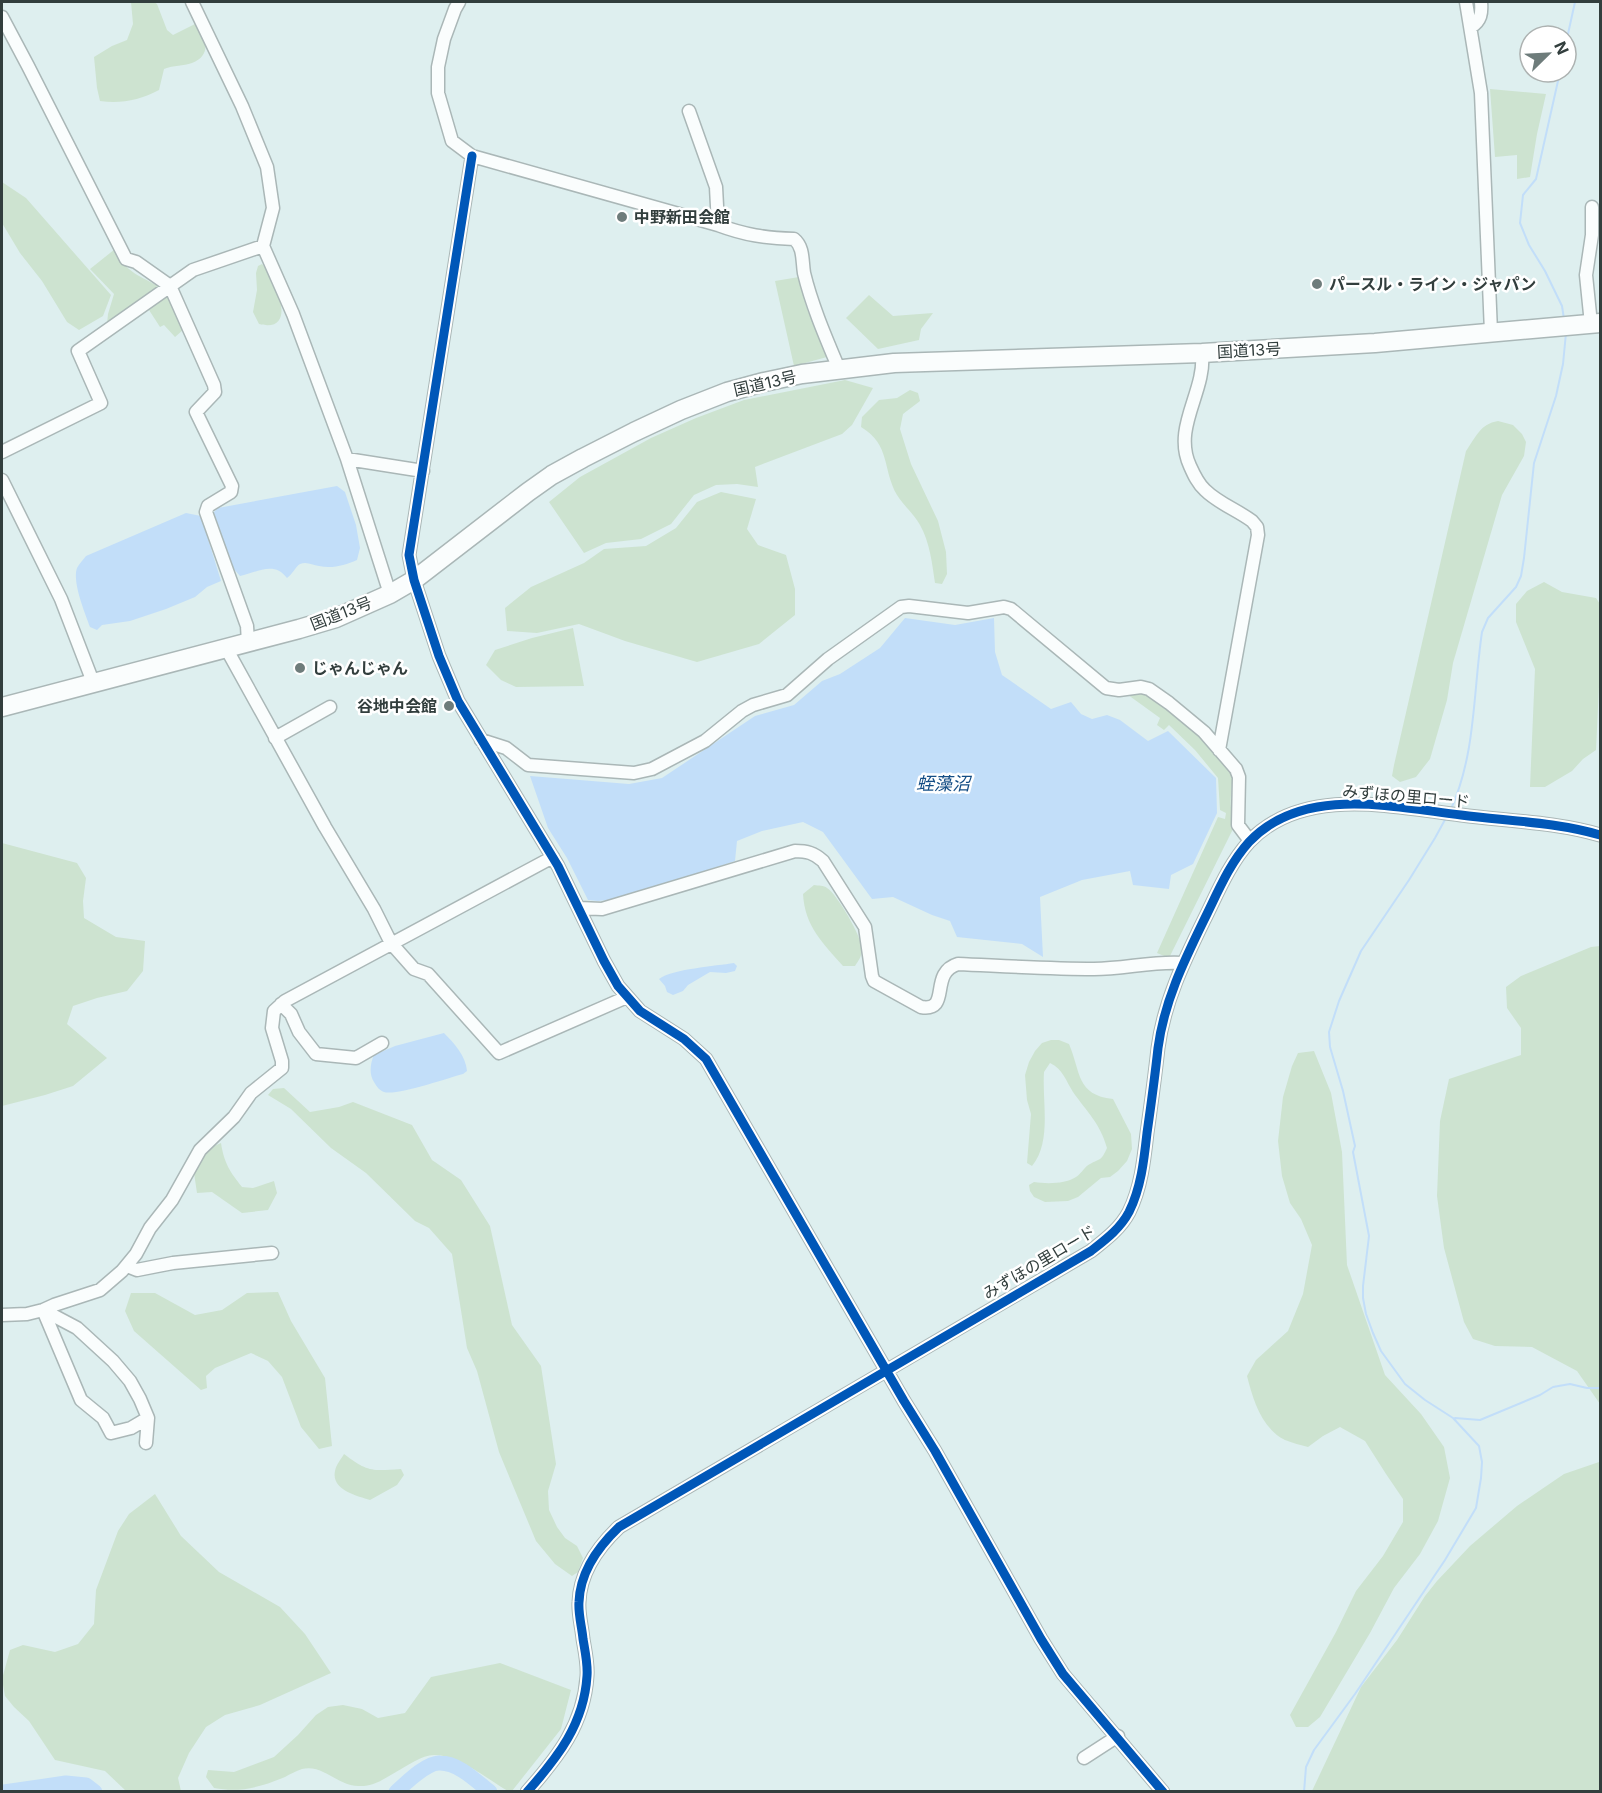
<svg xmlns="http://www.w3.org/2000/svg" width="1602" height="1793" viewBox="0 0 1602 1793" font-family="Inter,'Noto Sans JP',sans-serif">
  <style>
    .green { fill: #cde3d0 }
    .water { fill: #c2def9 }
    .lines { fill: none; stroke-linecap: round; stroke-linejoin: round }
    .stream { stroke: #c2def9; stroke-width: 2 }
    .river { stroke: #c2def9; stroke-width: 15 }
    .minor-casing { stroke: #aab7b7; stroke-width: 15 }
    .highway-casing { stroke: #aab7b7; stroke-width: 21 }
    .minor { stroke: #fafdfd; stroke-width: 12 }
    .highway { stroke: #fafdfd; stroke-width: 18 }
    .cycleway-casing { stroke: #fff; stroke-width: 13 }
    .cycleway { stroke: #0057b8; stroke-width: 9 }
    .poi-dot { fill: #6e7c7b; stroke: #fff; stroke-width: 2 }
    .labels { text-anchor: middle; stroke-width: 5; stroke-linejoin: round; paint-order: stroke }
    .poi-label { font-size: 16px; font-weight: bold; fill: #323e3d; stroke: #fff; text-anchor: start }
    .street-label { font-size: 16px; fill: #323e3d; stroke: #fff }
    .water-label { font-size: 18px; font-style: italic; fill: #134d85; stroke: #fff }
  </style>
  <rect width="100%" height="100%" fill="#deefef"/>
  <path class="green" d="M131,2H154L157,4L167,30L173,35L195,24C207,36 212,56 192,63C183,66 174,65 164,69L159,90C140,100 121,104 100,101L97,88L94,57L112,46L127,40L133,24Z
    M1490,89L1546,94L1537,134L1530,177L1517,179V155L1495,157Z
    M2,182L26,198L111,295L103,316L79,330L67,322L42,281L20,253L2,223Z
    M115,249C123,271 140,276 160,287L107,324L108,314L114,294L90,269Z
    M262,264C275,277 300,334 259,324L253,312L257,290L256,273L258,266Z
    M799,277L806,306L827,357L794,366L775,281Z
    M168,295L183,330L175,337L164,325L160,327L149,310Z
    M869,295L893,316L933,313L921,329L919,340L878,349L846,318Z
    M845,380L873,388L852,425L842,434L755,467L758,487L737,484L716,485L694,495L671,524L641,539L606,543L584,553L549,502L580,477L651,438L696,418L744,400Z
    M910,390L918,393L920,401L903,414L900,429L911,464L938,521L946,552L947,574L942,584L935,583C932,563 930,543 920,525C914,514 903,505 897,495C882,469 891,445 861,427L862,417L879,400L897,398Z
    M1498,421L1513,425L1522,434L1526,442L1524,456L1502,495L1453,663L1447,700L1430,759L1416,777L1400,782L1392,776L1394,765L1466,451C1476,437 1480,424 1498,421Z
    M721,492L756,499L747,529L758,545L786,555L795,589V615L759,644L697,662L625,641L579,624L537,633L507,631L505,608L531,587L584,563L604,549L646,546L676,528L697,502Z
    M1544,582L1562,592L1596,598L1600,604V665L1596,750L1583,759L1572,771L1545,787H1530L1535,669L1516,622V604L1527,591Z
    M573,628L584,686L516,687L501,680L486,665L495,650L532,638Z
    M1124,692H1148L1186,720L1222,757L1235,778L1232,781C1232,789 1230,799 1231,807C1233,816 1236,821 1232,831L1169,958L1157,953L1218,817L1225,819L1226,813L1220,810L1218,778L1195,750L1169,725L1164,730L1157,725L1160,718Z
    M2,843L77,863L86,878L83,901L84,918L116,937L145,941L143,971L127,991L97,998L73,1006L67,1024L107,1058L73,1086L45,1095L2,1106Z
    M814,885C818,886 824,885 827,888C837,894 862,937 862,949C862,956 859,960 855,966H843C823,943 805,927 803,894Z
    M1600,946V1404L1577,1371L1532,1347L1495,1346L1473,1339L1464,1322L1444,1248L1437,1196L1440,1121L1449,1079L1521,1055V1028L1507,1008L1506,987L1521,976L1591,947Z
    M1051,1040H1059L1069,1044C1081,1072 1076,1095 1113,1099L1131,1134L1132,1149L1127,1161L1118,1171L1110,1177L1101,1178L1078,1197L1068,1201L1045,1202L1034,1197L1030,1191L1029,1185L1034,1182C1047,1184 1065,1184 1076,1177C1082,1173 1085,1166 1090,1164C1101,1158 1101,1161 1107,1148C1100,1123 1087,1112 1073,1092C1066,1081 1063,1069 1050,1063L1044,1072C1042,1102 1052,1142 1032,1166L1027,1163L1031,1114L1027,1100L1025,1075L1029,1062L1035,1051L1042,1043Z
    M1314,1051L1331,1093L1342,1152L1347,1265L1385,1375L1421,1414L1444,1447L1450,1478L1438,1521L1420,1554L1394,1588L1370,1633L1320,1717L1308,1727H1296L1290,1715L1336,1632L1356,1591L1383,1556L1403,1522V1499L1386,1474L1365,1441L1340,1427L1323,1436L1308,1447C1301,1445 1292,1443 1285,1440C1261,1428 1253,1399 1247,1376L1256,1360L1288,1331L1303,1294L1312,1245L1301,1219L1290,1203L1282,1176L1278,1141L1283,1097L1292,1066L1298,1053Z
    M284,1088L310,1112L339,1107L353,1102L412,1125L432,1160L461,1180L490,1226L512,1325L541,1366L556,1464L548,1491L549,1510L557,1527L565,1538L577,1546L583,1558L578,1572L572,1576L555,1564L536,1541L499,1452L477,1371L467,1348L452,1254L429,1228L415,1221L366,1173L331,1148L291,1109L268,1095L273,1089Z
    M221,1143C224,1163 230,1172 242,1187L253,1188L274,1181L277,1193L268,1210L242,1213L212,1192L197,1193L194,1173L207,1149Z
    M278,1292L291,1321L325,1378L332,1446L319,1449L301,1427L282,1377L268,1361L251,1353L215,1368L206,1376L207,1388L201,1390L134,1331L125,1311L131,1293H155L195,1315L222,1310L247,1293Z
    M1600,1453V1791H1312L1361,1687L1397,1640L1425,1596L1437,1581L1470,1546L1517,1506L1564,1474L1599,1462Z
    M344,1454C368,1472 371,1471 401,1469L404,1475L397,1485L370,1500C357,1496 331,1490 335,1471C336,1465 341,1459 344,1454Z
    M155,1494L181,1536L219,1572L280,1607L305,1634L331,1673L260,1705L225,1715L206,1727L189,1753L178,1778L181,1791H126L105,1771L55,1760L29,1721L14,1707L5,1696L2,1679L10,1650L23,1645L55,1652L78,1644L94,1624L96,1590L118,1531L129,1514Z
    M500,1663L571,1690L561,1729L512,1791H508C487,1779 459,1755 434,1755C422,1755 407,1766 396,1772C384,1779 373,1787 358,1786C338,1786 323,1764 302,1769C296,1771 290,1774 285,1777C261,1787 240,1793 214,1788L206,1777L208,1770L234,1772L274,1757L298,1735L316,1715L328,1707L343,1705L362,1709L378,1718L405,1713L431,1677Z"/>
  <path class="water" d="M337,486L345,492L356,525L360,548L357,560C345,565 333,569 319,566C312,565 307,561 300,564C295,567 293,574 287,578C274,560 256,573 240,576L233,568L213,518L214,512L218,508Z
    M186,513L201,516L221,581L207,587L195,597L166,609L130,621L102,625L97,630L90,627C85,613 72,582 77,568C79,564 83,560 86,556Z
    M905,618L955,625L994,618L995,652L1002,675L1051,709L1071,702L1081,714L1092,719L1107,715L1120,720L1148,741L1168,731L1216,778L1217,813L1193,864L1171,875L1169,889L1133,885L1130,871L1082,880L1040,897L1043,957L1022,944L957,937L950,921L932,915L893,897L872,899L823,832L803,822L762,831L737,841L735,861L626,898L598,901L588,900L567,858L548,828L530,776L629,784L662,778L755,716L794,705L822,681L840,674L880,648Z
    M734,963L737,966L735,971L726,973L710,972L688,985L683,991L673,995L667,992L665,986L659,979C672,969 716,966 734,963Z
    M444,1033C454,1043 466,1056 467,1071L463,1074C448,1078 396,1096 384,1092C379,1090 377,1087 374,1082C369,1074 370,1064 374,1055L395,1046Z"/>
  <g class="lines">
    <path class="stream" d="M1566,43L1575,2
      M1560,72L1536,179L1523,195L1520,223L1529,245L1545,271L1562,306L1564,319
      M1451,809C1476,753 1473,693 1482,632L1488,618L1516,587L1521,576L1524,558L1534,463L1556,396L1563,364L1566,333
      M1455,1418L1480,1420L1540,1395L1553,1387L1570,1384L1587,1388H1600
      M1304,1792L1306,1767L1314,1750L1355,1694L1445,1560L1476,1508L1481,1478L1482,1462L1479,1446L1453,1418L1425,1400L1405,1384L1381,1351L1373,1333L1366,1314L1363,1298V1286L1369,1236L1353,1152L1355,1146L1343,1091L1330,1047L1329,1032L1339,1001L1361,951L1409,880L1435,838L1447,816"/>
    <path class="river" d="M4,1792L66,1783L86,1785L95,1792
      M396,1792C406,1783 427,1762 440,1763C459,1763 476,1781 490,1792"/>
    <defs>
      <path id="minor" d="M192,2L242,106L267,167L273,208L263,246L293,314L347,459L390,594
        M459,2L455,9L444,39L438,67V93L452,141L472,156L718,225C745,235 765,238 794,239C804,247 802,261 804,273C812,306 826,338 839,369
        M1466,2L1481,93L1491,332
        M2,17L28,66L126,259L136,262L170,286L214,385L215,392L196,412L232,486L231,492L208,506L206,512L247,626L248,642
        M1471,27C1481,21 1482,13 1481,2
        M689,111L716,187L718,225
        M472,156L409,555L414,580L439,656L458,701L558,866L604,961L618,986L640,1011L684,1039L706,1059L904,1401L935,1451L1041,1639L1063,1674L1163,1792
        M1591,324L1586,275L1592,235V207
        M1202,353C1206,392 1172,427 1190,466C1194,475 1198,484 1205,490C1218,503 1237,510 1252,521L1257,527L1258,535L1219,750
        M2,452L101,403L78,351L193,270L263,246
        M347,459L423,471
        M2,480L61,599L93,682
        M226,648L325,827L374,909L391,943L414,969L428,974L499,1053L627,997
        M275,738L330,707
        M481,740L506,748L528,765L634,773L652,769L705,741L742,711L753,705L787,695L828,659L901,607L909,606L968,613L1004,607L1011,609L1106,688L1119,690L1141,687L1149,689L1169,703L1204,732L1236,769L1239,777L1238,825L1250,841
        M579,908L602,909L795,851C807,851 814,853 823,861L865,927L872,976L874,981L921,1007C952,1012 928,973 958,964C1003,966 1049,969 1094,969C1124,969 1153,961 1182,963
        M281,1004L291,1014L299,1032L316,1054L356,1058L382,1043
        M127,1266L137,1270L173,1263L272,1253
        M43,1310L81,1400L103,1418L111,1433L131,1428L148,1418
        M43,1310L77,1328L113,1361L130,1381L140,1399L148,1418L146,1443
        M2,1315L27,1314L43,1310L54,1305L100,1290L122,1271L136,1254L150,1228L172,1200L200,1150L234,1117L251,1093L282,1068V1061L272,1028L274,1011L285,1001L553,857
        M1084,1758L1118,1736
        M527,1792C558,1757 584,1724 587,1676C588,1664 585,1651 583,1639C582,1627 578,1614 579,1602C580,1572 598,1547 619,1527L1091,1251C1105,1240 1120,1229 1129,1212C1141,1188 1144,1160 1147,1133C1151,1105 1155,1076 1158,1048C1164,1002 1184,961 1204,920C1217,894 1229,864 1249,842C1303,785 1393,807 1461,815C1507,821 1556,822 1600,835"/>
      <path id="highway" d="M2,707L299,629L336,618L390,594L414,580L528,492L552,475L583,458L634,432L681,410L727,392L764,382L802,374L894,363L1202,353L1375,343L1600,323"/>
    </defs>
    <use href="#minor" class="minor-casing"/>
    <use href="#highway" class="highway-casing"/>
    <use href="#minor" class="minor"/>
    <use href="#highway" class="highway"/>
    <defs>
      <path id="cycleway" d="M472,156L409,555L414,580L439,656L458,701L558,866L604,961L618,986L640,1011L684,1039L706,1059L904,1401L935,1451L1041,1639L1063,1674L1163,1792
        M527,1792C558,1757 584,1724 587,1676C588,1664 585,1651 583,1639C582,1627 578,1614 579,1602C580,1572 598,1547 619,1527L1091,1251C1105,1240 1120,1229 1129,1212C1141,1188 1144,1160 1147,1133C1151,1105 1155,1076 1158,1048C1164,1002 1184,961 1204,920C1217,894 1229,864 1249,842C1303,785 1393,807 1461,815C1507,821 1556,822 1600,835"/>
    </defs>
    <use href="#cycleway" class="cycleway-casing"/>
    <use href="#cycleway" class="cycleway"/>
  </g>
  <g class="poi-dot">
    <circle cx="622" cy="217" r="6"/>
    <circle cx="1317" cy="284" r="6"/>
    <circle cx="300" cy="668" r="6"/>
    <circle cx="449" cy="706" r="6"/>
  </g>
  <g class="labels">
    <g class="poi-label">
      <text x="634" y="223">中野新田会館</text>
      <text x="1329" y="290">パースル・ライン・ジャパン</text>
      <text x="312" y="674">じゃんじゃん</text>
      <text x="437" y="712" text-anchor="end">谷地中会館</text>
    </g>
    <g class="street-label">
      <text transform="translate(1249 350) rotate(-3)" y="6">国道13号</text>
      <text transform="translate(765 383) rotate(-13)" y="6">国道13号</text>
      <text transform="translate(341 613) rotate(-21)" y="6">国道13号</text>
      <text transform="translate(1406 796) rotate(5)" y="6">みずほの里ロード</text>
      <text transform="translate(1039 1262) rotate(-31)" y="6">みずほの里ロード</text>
    </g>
    <g class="water-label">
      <text x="943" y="790">蛭藻沼</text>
    </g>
  </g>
  <rect width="1602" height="1793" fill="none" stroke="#323e3d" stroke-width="6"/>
  <g transform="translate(1548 54) rotate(66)"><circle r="28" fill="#ffffff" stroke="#adb2b1" stroke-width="1.5"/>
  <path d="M0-4.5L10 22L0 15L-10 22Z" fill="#6e7c7b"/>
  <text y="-9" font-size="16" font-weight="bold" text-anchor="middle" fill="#323e3d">N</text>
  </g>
</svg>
